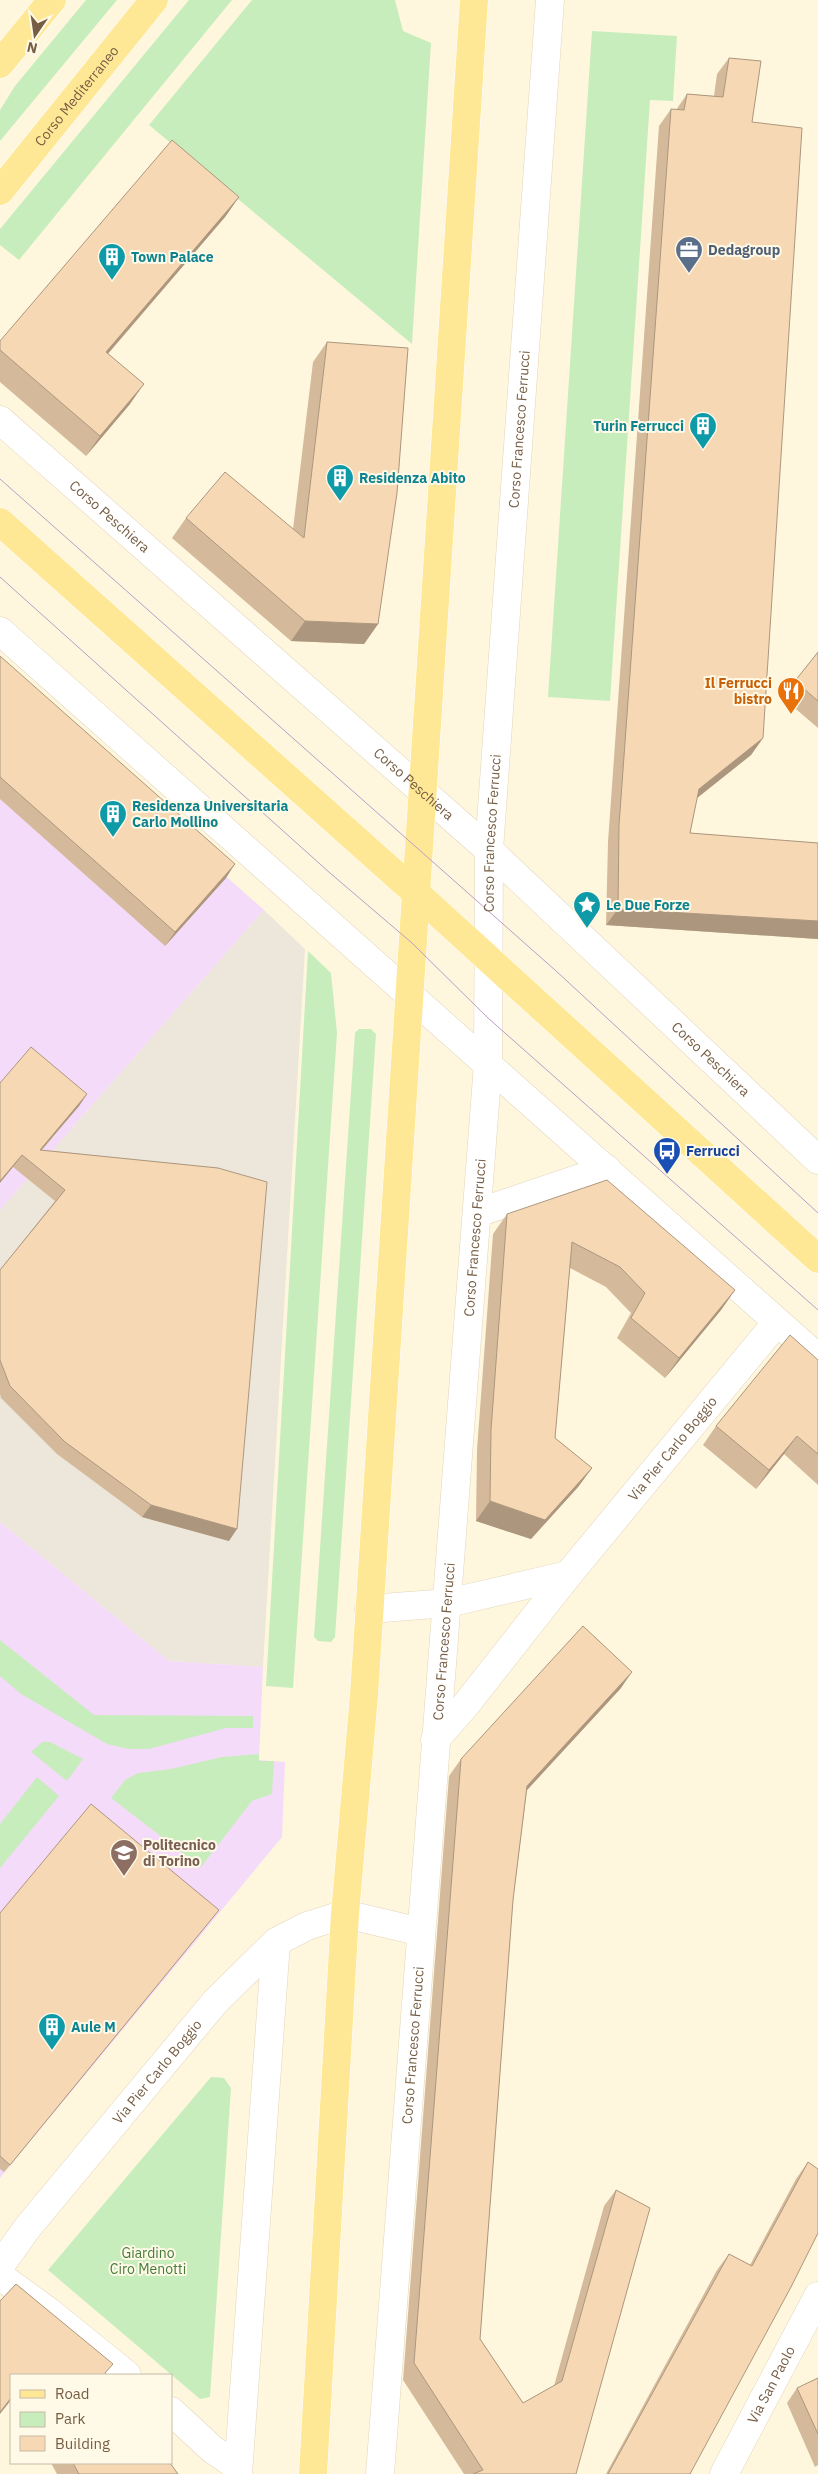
<svg xmlns="http://www.w3.org/2000/svg" width="818" height="2474" viewBox="0 0 818 2474" font-family="'IBM Plex Sans',sans-serif">
  <style>
    .industrial { fill: #ece6db }
    .education { fill: #f4dbfa }
    .green { fill: #c8edbc }
    .lines { fill: none; stroke-linecap: round; stroke-linejoin: round }
    .minor-casing { stroke: #e3d4ba; stroke-width: 29 }
    .major-casing { stroke: #fff; stroke-width: 29 }
    .minor { stroke: #fff; stroke-width: 28 }
    .major { stroke: #ffe895; stroke-width: 28 }
    .tram { stroke: #bb9dc8; stroke-width: 1 }
    .wall { fill: #d4ba9b }
    .shaded-wall { fill: #ac977e }
    .building { fill: #f6d8b4; stroke: #ac977e }
    .labels { text-anchor: middle; stroke-width: 4; stroke-linejoin: round; paint-order: stroke }
    .street-label { font-size: 14px; fill: #765e44; stroke: #fff9e7 }
    .service-label { font-size: 14px; font-weight: bold; fill: #4e5e75; stroke: #fff9e7; text-anchor: start }
    .culture-label { font-size: 14px; font-weight: bold; fill: #0d838f; stroke: #fff9e7; text-anchor: start }
    .food-label { font-size: 14px; font-weight: bold; fill: #c56008; stroke: #fff9e7; text-anchor: end }
    .transit-label { font-size: 14px; font-weight: bold; fill: #164399; stroke: #fff9e7; text-anchor: start }
    .education-label { font-size: 14px; font-weight: bold; fill: #785e54; stroke: #fff9e7; text-anchor: start }
    .park-label { font-size: 14px; fill: #447e3b; stroke: #fff9e7 }
  </style>
  <rect width="100%" height="100%" fill="#fef7de"/>
  <path class="industrial" d="M264,910L305,949L263,1667L169,1661L0,1522V1210Z"/>
  <path class="education" d="M0,675L264,910L0,1210Z
    M0,1522L169,1661L263,1667L259,1760L285,1762L282,1837L0,2178Z"/>
  <path class="green" d="M86,0H117L0,141V110L15,86Z
    M189,0H232L19,260L0,245V229Z
    M252,0H395L403,31L431,43L412,344L149,125Z
    M592,31L677,36L673,101L650,100L610,701L548,697Z
    M308,951L331,973L337,1033L293,1688L266,1686Z
    M359,1029H371L376,1034L335,1637L331,1642L318,1641L314,1637L355,1033Z
    M0,1640L94,1715L253,1716V1728H226L149,1749H128L107,1744L21,1694L0,1676Z
    M42,1742H50L83,1759L67,1781L31,1752Z
    M259,1754V1761H274L272,1794L252,1801L201,1867L111,1798L125,1780L138,1773L171,1769L222,1757Z
    M37,1777L59,1796L0,1868V1824Z
    M211,2077L224,2078L231,2088L210,2397L200,2399L48,2270Z"/>
  <g class="lines">
    <defs>
      <g id="minor">
        <path id="s1" d="M0,420L489,850L818,1160"/>
        <path d="M0,631L818,1358"/>
        <path d="M477,1213L607,1169"/>
        <path d="M369,1609L448,1603L568,1575"/>
        <path id="s2" d="M435,1740L464,1707L568,1575L777,1322"/>
        <path id="s3" d="M0,2266L28,2227L215,2002L276,1942L307,1926L345,1914L421,1932"/>
        <path d="M0,2276L48,2311L127,2375"/>
        <path d="M171,2411L212,2449L238,2467"/>
        <path d="M238,2474L276,1942"/>
        <path id="s4" d="M380,2474L488,1064L489,850L550,0"/>
        <path id="s5" d="M724,2474L818,2296"/>
      </g>
      <g id="major">
        <path d="M0,64L52,0"/>
        <path id="s6" d="M0,191L154,0"/>
        <path d="M0,522L415,892L818,1259"/>
        <path d="M313,2474L345,1914L364,1695L474,0"/>
      </g>
    </defs>
    <use href="#minor" class="minor-casing"/>
    <use href="#major" class="major-casing"/>
    <use href="#minor" class="minor"/>
    <use href="#major" class="major"/>
    <path class="tram" d="M0,479L555,970L818,1213
      M0,577L330,873L412,943L488,1018L818,1310"/>
  </g>
  <path class="wall" d="M729,58L752,122L763,738L751,755L697,798L690,833L818,843V939L606,925L608,842L659,126L671,109L676,110L687,94L714,96L717,74Z
    M239,197L225,217L108,354L130,404L86,456L0,382V341Z
    M327,342L378,624L364,644L291,641L172,538L186,518L293,529L313,362Z
    M818,652V728L783,698L795,681Z
    M0,656L226,878L165,946L0,799Z
    M0,1083L87,1094L79,1106L42,1150L218,1168L229,1541L142,1517L57,1454L1,1398L0,1394V1270L55,1201L13,1167Z
    M507,1214L735,1290L721,1310L665,1378L617,1338L631,1313L606,1287L570,1268L555,1438L592,1468L578,1487L531,1539L476,1521L477,1450L493,1234Z
    M818,1360V1485L784,1454L756,1489L703,1445L716,1426Z
    M621,1688L527,1790L513,1900L480,2339L523,2403L554,2386L604,2206L616,2190L576,2474H464L403,2380L449,1776L461,1759Z
    M219,1910L213,1917L4,2172L0,2169V1913Z
    M808,2162L690,2474H606L717,2270L729,2254L750,2265L796,2179Z
    M818,2378V2465L815,2467L787,2403L797,2388Z
    M51,2463H170L178,2474H57Z"/>
  <path class="shaded-wall" d="M239,197L225,217L92,372L106,352Z
    M144,384L130,404L86,456L100,436Z
    M305,621L378,624L364,644L291,641Z
    M763,738L751,755L687,806L699,789Z
    M235,864L226,878L165,946L175,932Z
    M618,909L818,921V939L606,925Z
    M87,1094L79,1106L31,1162L40,1150Z
    M22,1155L13,1167L0,1183V1181Z
    M735,1290L721,1310L665,1378L679,1358Z
    M797,1436L784,1454L756,1489L769,1470Z
    M592,1468L578,1487L531,1539L476,1521L490,1501Z
    M151,1505L237,1529L229,1541L142,1517Z
    M632,1672L621,1688L516,1802L527,1786Z
    M219,1910L213,1917L4,2172L10,2165Z
    M11,2398V2400L0,2414V2412Z"/>
  <path class="building" d="M729,58L761,61L752,122L802,128L763,738L699,789L690,833L818,843V921L618,909L619,825L671,109L684,110L687,94L723,97Z
    M172,140L239,197L106,352L144,384L100,436L0,350V341Z
    M327,342L408,348L397,493L378,624L305,621L186,518L225,472L304,538Z
    M818,652V701L795,681Z
    M0,656L235,864L175,932L0,777Z
    M31,1047L87,1094L40,1150L218,1168L267,1182L237,1529L151,1505L65,1442L10,1386L0,1360V1270L65,1190L22,1155L0,1181V1083Z
    M607,1180L735,1290L679,1358L631,1318L645,1293L620,1267L572,1242L555,1438L592,1468L545,1520L490,1501L491,1430L507,1214Z
    M790,1335L818,1360V1454L797,1436L769,1470L716,1426Z
    M583,1626L632,1672L527,1786L513,1900L480,2339L523,2403L562,2381L616,2190L650,2208L576,2474H473L483,2470L414,2363L461,1759Z
    M91,1804L219,1910L10,2165L0,2156V1913Z
    M808,2162L818,2169V2233L791,2287L690,2474H608L729,2254L752,2266Z
    M16,2284L113,2364L105,2373L107,2375H11V2398L0,2412V2301Z
    M818,2378V2434L797,2388Z
    M73,2463H170L178,2474H79Z"/>
  <defs>
    <symbol id="office-pin" viewBox="-11 -11 22 30"><path d="M0 17L-7.5 6A9.5 9.5 0 1 1 7.5 6Z" fill="#5c6f8a" stroke="#fff9e7"/><path d="M-6-3h4V-5.5h4V-3h4V5H-6ZM-1-4.5V-3h2v-1.5ZM-6 0V1H6V0Z" fill="#fff"/></symbol>
    <symbol id="building-pin" viewBox="-11 -11 22 30"><path d="M0 17L-7.5 6A9.5 9.5 0 1 1 7.5 6Z" fill="#0f9aa8" stroke="#fff9e7"/><path d="M-4-6H4V6H1V3H-1V6H-4ZM-2.5-4.3h1.7v1.8h-1.7ZM.8-4.3h1.7v1.8H.8ZM-2.5-1h1.7V.8h-1.7ZM.8-1h1.7V.8H.8Z" fill="#fff"/></symbol>
    <symbol id="restaurant-pin" viewBox="-11 -11 22 30"><path d="M0 17L-7.5 6A9.5 9.5 0 1 1 7.5 6Z" fill="#e8710a" stroke="#fff9e7"/><path d="M-5-6h1v4h1v-4h1v4h1v-4h1v5L-1.5 .5V6h-2V.5L-5-1ZM5-6V6H3V1.5H1.5Q1.5-4 5-6Z" fill="#fff"/></symbol>
    <symbol id="sight-pin" viewBox="-11 -11 22 30"><path d="M0 17L-7.5 6A9.5 9.5 0 1 1 7.5 6Z" fill="#0f9aa8" stroke="#fff9e7"/><path d="M0-6L1.8-2.2L6-1.7L2.9 1.2L3.7 5.4L0 3.3L-3.7 5.4L-2.9 1.2L-6-1.7L-1.8-2.2Z" fill="#fff"/></symbol>
    <symbol id="bus-pin" viewBox="-11 -11 22 30"><path d="M0 17L-7.5 6A9.5 9.5 0 1 1 7.5 6Z" fill="#1a4fb4" stroke="#fff9e7"/><path d="M-5-6H5V4H4V6H2V4H-2V6H-4V4H-5ZM-3.5-4V0h7V-4ZM-3.5 1.2v1.5H-2V1.2ZM2 1.2v1.5H3.5V1.2Z" fill="#fff"/></symbol>
    <symbol id="university-pin" viewBox="-11 -11 22 30"><path d="M0 17L-7.5 6A9.5 9.5 0 1 1 7.5 6Z" fill="#8d6e63" stroke="#fff9e7"/><path d="M0-5L7-2L0 1L-7-2ZM-4 1L0 2.5L4 1V4Q0 6-4 4Z" fill="#fff"/></symbol>
  </defs>
  <g fill-rule="evenodd">
    <use href="#office-pin" x="673" y="234" width="32" height="43"/>
    <use href="#building-pin" x="96" y="241" width="32" height="43"/>
    <use href="#building-pin" x="687" y="410" width="32" height="43"/>
    <use href="#building-pin" x="324" y="462" width="32" height="43"/>
    <use href="#restaurant-pin" x="775" y="675" width="32" height="43"/>
    <use href="#building-pin" x="97" y="798" width="32" height="43"/>
    <use href="#sight-pin" x="571" y="889" width="32" height="43"/>
    <use href="#bus-pin" x="651" y="1135" width="32" height="43"/>
    <use href="#university-pin" x="108" y="1837" width="32" height="43"/>
    <use href="#building-pin" x="36" y="2011" width="32" height="43"/>
  </g>
  <g class="labels">
    <g class="street-label">
      <text dy="5" stroke="none"><textPath href="#s6" startOffset="122">Corso Mediterraneo</textPath></text>
      <text dy="5" stroke="none"><textPath href="#s4" startOffset="2050">Corso Francesco Ferrucci</textPath></text>
      <text dy="5" stroke="none"><textPath href="#s1" startOffset="146">Corso Peschiera</textPath></text>
      <text dy="5" stroke="none"><textPath href="#s1" startOffset="551">Corso Peschiera</textPath></text>
      <text dy="5" stroke="none"><textPath href="#s4" startOffset="1645">Corso Francesco Ferrucci</textPath></text>
      <text dy="5" stroke="none"><textPath href="#s1" startOffset="956">Corso Peschiera</textPath></text>
      <text dy="5" stroke="none"><textPath href="#s4" startOffset="1240">Corso Francesco Ferrucci</textPath></text>
      <text dy="5" stroke="none"><textPath href="#s2" startOffset="376">Via Pier Carlo Boggio</textPath></text>
      <text dy="5" stroke="none"><textPath href="#s4" startOffset="835">Corso Francesco Ferrucci</textPath></text>
      <text dy="5" stroke="none"><textPath href="#s4" startOffset="430">Corso Francesco Ferrucci</textPath></text>
      <text dy="5" stroke="none"><textPath href="#s3" startOffset="250">Via Pier Carlo Boggio</textPath></text>
      <text dy="5" stroke="none"><textPath href="#s5" startOffset="101">Via San Paolo</textPath></text>
    </g>
    <g class="service-label">
      <text x="708" y="255">Dedagroup</text>
    </g>
    <g class="culture-label">
      <text x="131" y="262">Town Palace</text>
      <text x="684" y="431" text-anchor="end">Turin Ferrucci</text>
      <text x="359" y="483">Residenza Abito</text>
      <text x="132" y="811">Residenza Universitaria<tspan x="132" dy="16">Carlo Mollino</tspan></text>
      <text x="606" y="910">Le Due Forze</text>
      <text x="71" y="2032">Aule M</text>
    </g>
    <g class="food-label">
      <text x="772" y="688">Il Ferrucci<tspan x="772" dy="16">bistro</tspan></text>
    </g>
    <g class="transit-label">
      <text x="686" y="1156">Ferrucci</text>
    </g>
    <g class="education-label">
      <text x="143" y="1850">Politecnico<tspan x="143" dy="16">di Torino</tspan></text>
    </g>
    <g class="park-label">
      <text x="148" y="2258">Giardino<tspan x="148" dy="16">Ciro Menotti</tspan></text>
    </g>
  </g>
  <rect x="10" y="2374" width="162" height="90" fill="#fff9e7" stroke="#c8bba6"/>
  <rect x="20" y="2390" width="25" height="8" fill="#ffe895" stroke="#c8bba6"/>
  <text x="55" y="2399" font-size="15" fill="#765e44">Road</text>
  <rect x="20" y="2412" width="25" height="15" fill="#c8edbc" stroke="#c8bba6"/>
  <text x="55" y="2424" font-size="15" fill="#765e44">Park</text>
  <rect x="20" y="2436" width="25" height="15" fill="#f6d8b4" stroke="#c8bba6"/>
  <text x="55" y="2449" font-size="15" fill="#765e44">Building</text>
  <g transform="translate(35 35) rotate(193)" stroke="#fff9e7" stroke-width="4" paint-order="stroke">
  <path d="M0-4L9 19L0 12L-9 19Z" fill="#765e44"/>
  <text y="-8" font-size="14" font-weight="bold" text-anchor="middle" fill="#765e44">N</text>
  </g>
</svg>
